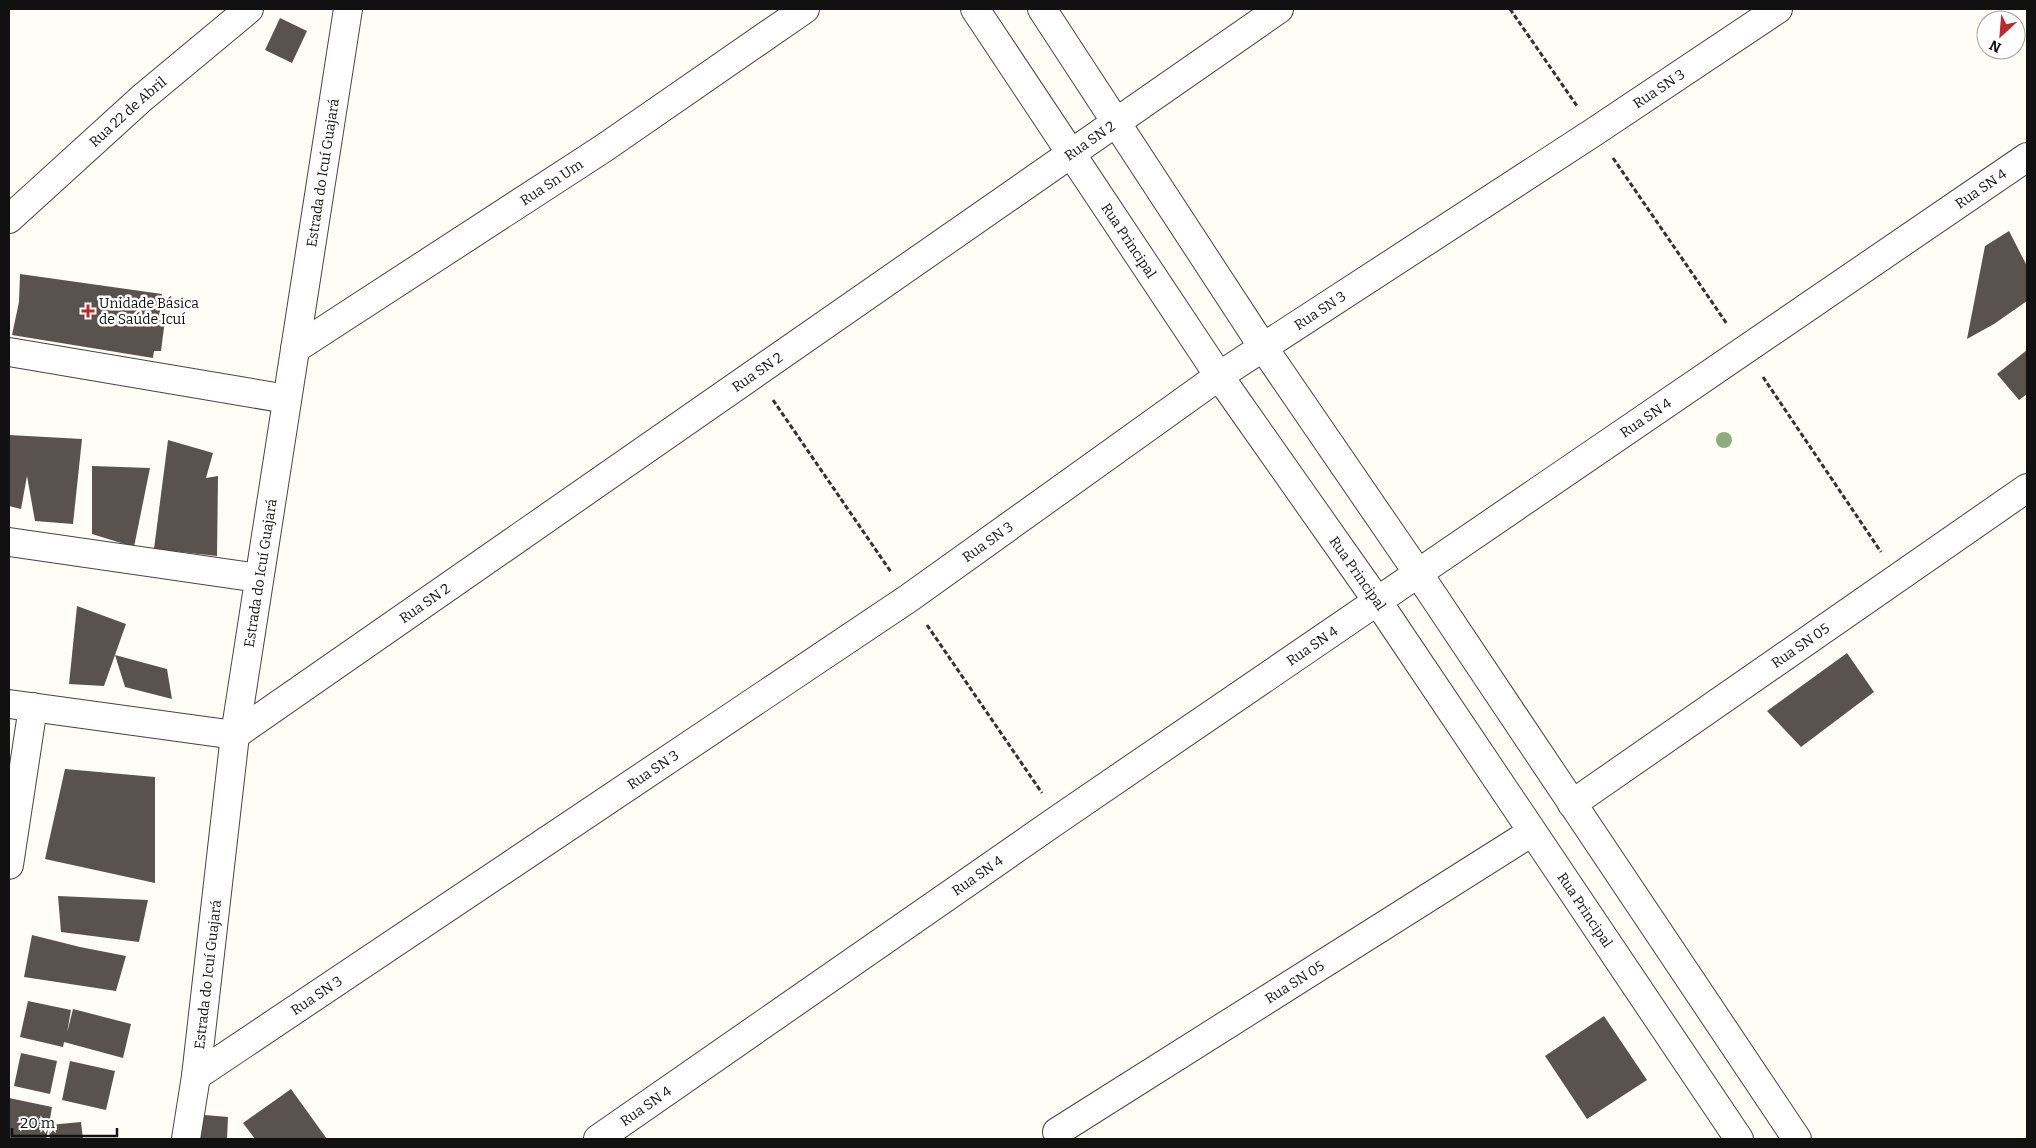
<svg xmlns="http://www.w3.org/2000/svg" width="2036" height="1148" viewBox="0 0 2036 1148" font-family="Bitter,serif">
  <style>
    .building { fill: #5a524d }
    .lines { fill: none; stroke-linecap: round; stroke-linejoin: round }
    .minor-casing { stroke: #444; stroke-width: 30 }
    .tertiary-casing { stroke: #444; stroke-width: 30 }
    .path { stroke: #333; stroke-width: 3; stroke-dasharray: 5 2.5; stroke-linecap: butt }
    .minor { stroke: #fff; stroke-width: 28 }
    .tertiary { stroke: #fff; stroke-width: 28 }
    .tree { fill: #8dad7f }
    .poi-dot { fill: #c4262e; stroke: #fff; stroke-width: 2 }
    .labels { text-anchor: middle; stroke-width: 5; stroke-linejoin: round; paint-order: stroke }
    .street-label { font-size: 14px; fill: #111; stroke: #fff }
    .poi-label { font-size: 14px; fill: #111; stroke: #fff; text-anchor: start }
  </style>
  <rect width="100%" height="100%" fill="#fffdf5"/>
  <path class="building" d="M280,18L307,31L292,63L265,50Z
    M2009,231L2027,266V301L1994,324L1967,339L1985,246Z
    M20,274L162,294L159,320H165L161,351H154L153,358L12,335L19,302Z
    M2027,350V394L2019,400L1997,374Z
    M9,435L82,439L73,524L35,521L27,476L21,509L9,506Z
    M168,440L213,453L206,478L218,476L217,556L154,549Z
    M92,466L150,468L134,547L92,534Z
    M77,606L126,624L104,686L69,684Z
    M1847,653L1874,692L1801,747L1767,711Z
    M115,655L167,669L172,699L125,687Z
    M65,769L155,777V883L45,859Z
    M58,896L148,900L139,942L61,932Z
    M32,935L80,947L126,956L116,991L24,977Z
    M28,1001L71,1010L67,1033L73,1009L131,1024L123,1058L64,1042L63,1047L20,1037Z
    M1604,1016L1647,1080L1587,1119L1545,1056Z
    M21,1053L57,1061L50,1094L14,1086Z
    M70,1061L115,1071L106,1110L62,1100Z
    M291,1089L327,1139H255L243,1123Z
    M9,1098L52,1107L49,1125L81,1122L83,1139H50L49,1125L46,1139H9Z
    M193,1114L228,1117L227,1139H192Z"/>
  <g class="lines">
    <defs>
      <g id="minor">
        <path id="s1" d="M975,9L1219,376L1378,602L1739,1139"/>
        <path d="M1042,9L1263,347L1418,573L1797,1139"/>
        <path id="s2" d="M9,219L142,98L249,9"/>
        <path id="s3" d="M295,349L604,148L805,9"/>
        <path d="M9,352L287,399"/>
        <path d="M9,542L259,578"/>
        <path id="s4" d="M9,704L235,735L1279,9"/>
        <path id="s5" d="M1572,804L2027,488"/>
        <path d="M9,865L33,707"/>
        <path id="s6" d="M196,1076L909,598L1219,376L1594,132L1778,9"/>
        <path id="s7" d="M1057,1132L1532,832"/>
        <path id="s8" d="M598,1139L1060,818L2027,157"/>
      </g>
      <g id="tertiary">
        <path id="s9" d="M186,1139L196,1076L235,735L348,9"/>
      </g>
    </defs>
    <use href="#minor" class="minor-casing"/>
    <use href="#tertiary" class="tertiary-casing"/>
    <path class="path" d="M1510,9L1577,106
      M1613,158L1727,324
      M1763,377L1881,552
      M773,400L891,572
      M927,625L1042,793"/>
    <use href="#minor" class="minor"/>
    <use href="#tertiary" class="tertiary"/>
  </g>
  <circle class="tree" cx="1724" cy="440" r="8"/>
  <path class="poi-dot" d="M85.5 303.5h5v5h5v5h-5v5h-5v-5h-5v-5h5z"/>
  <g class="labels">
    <g class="street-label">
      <text dy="5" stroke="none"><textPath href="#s6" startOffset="1765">Rua SN 3</textPath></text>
      <text dy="5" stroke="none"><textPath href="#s2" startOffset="160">Rua 22 de Abril</textPath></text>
      <text dy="5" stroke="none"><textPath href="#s4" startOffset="1269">Rua SN 2</textPath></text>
      <text dy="5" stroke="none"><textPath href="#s9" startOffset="976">Estrada do Icuí Guajará</textPath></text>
      <text dy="5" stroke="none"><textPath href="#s3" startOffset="306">Rua Sn Um</textPath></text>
      <text dy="5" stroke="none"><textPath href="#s8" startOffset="1678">Rua SN 4</textPath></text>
      <text dy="5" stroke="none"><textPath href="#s1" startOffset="278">Rua Principal</textPath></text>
      <text dy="5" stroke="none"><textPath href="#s6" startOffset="1360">Rua SN 3</textPath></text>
      <text dy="5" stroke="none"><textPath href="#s4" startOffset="864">Rua SN 2</textPath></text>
      <text dy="5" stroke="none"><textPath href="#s8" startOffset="1272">Rua SN 4</textPath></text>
      <text dy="5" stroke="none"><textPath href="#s6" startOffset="955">Rua SN 3</textPath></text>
      <text dy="5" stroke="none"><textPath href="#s9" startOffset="571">Estrada do Icuí Guajará</textPath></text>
      <text dy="5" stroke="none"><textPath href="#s1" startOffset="682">Rua Principal</textPath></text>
      <text dy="5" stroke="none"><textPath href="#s4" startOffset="459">Rua SN 2</textPath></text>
      <text dy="5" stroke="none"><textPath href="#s5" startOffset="278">Rua SN 05</textPath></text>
      <text dy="5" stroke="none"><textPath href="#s8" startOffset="868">Rua SN 4</textPath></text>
      <text dy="5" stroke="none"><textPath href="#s6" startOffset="550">Rua SN 3</textPath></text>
      <text dy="5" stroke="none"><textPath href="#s8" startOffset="462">Rua SN 4</textPath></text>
      <text dy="5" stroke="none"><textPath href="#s1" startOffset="1088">Rua Principal</textPath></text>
      <text dy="5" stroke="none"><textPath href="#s9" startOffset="166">Estrada do Icuí Guajará</textPath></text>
      <text dy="5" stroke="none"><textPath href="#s7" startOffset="281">Rua SN 05</textPath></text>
      <text dy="5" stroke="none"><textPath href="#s6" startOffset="145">Rua SN 3</textPath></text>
      <text dy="5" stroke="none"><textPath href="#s8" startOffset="58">Rua SN 4</textPath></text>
    </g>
    <g class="poi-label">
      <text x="99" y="308">Unidade Básica<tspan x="99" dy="16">de Saúde Icuí</tspan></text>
    </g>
  </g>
  <rect width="2036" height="1148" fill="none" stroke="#111111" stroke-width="20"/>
  <g transform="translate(2001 35) rotate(206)"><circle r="24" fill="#ffffff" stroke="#a0a0a0"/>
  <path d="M0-4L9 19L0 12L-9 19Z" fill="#c4262e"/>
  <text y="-8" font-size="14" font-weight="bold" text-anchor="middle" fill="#111111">N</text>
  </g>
  <path d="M12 1128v8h105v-8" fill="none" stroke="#111111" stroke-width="2.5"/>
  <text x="20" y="1128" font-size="15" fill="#111111" stroke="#ffffff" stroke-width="4" paint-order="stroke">20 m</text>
</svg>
